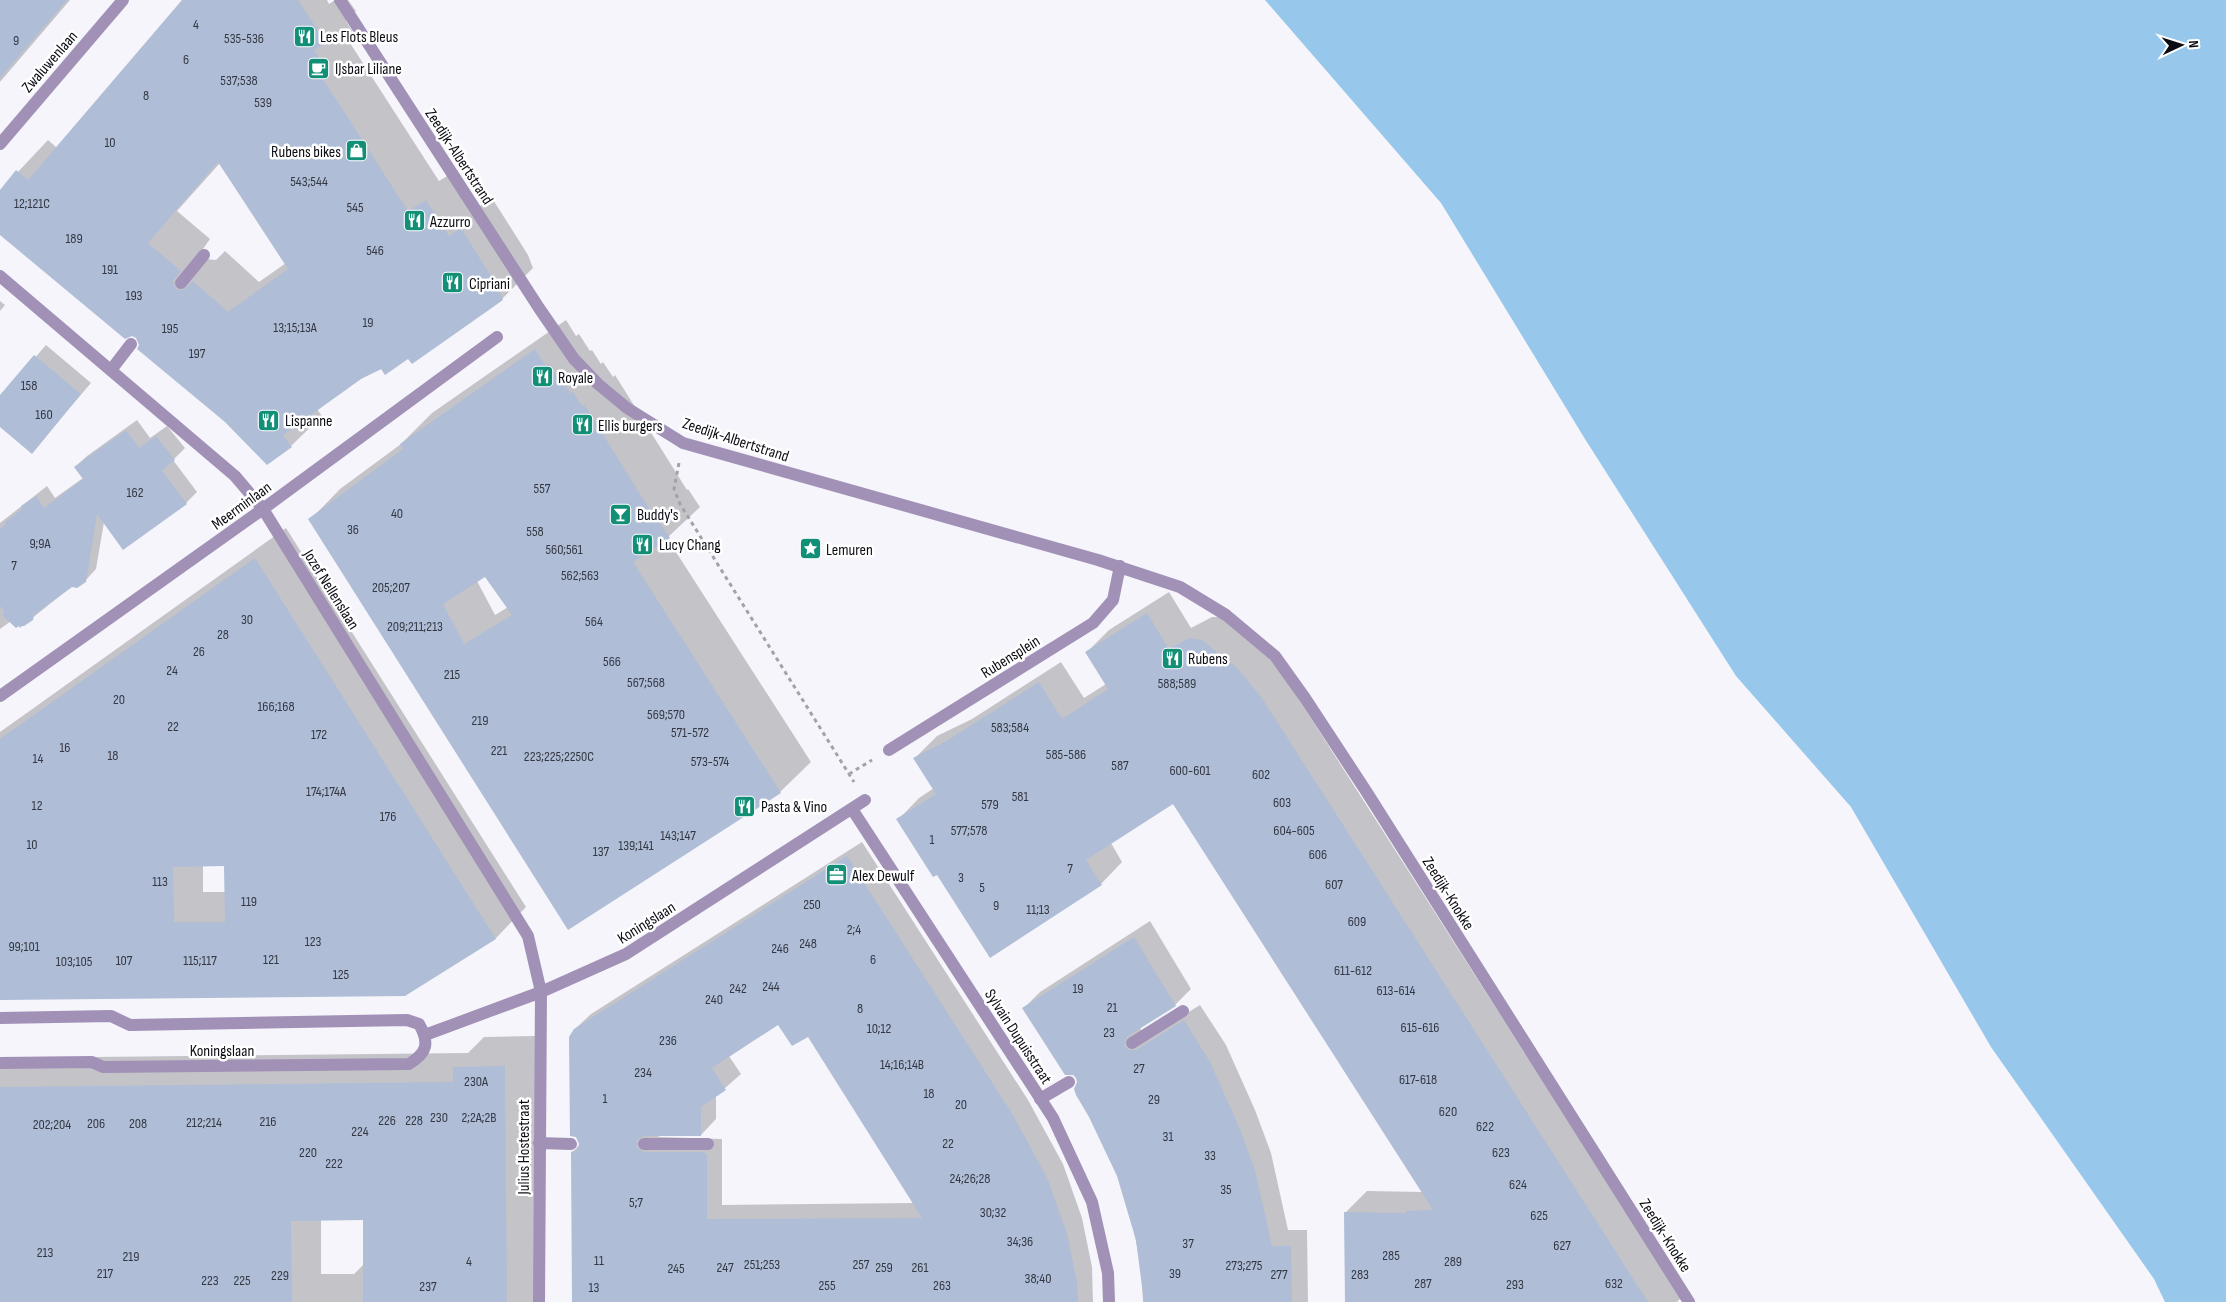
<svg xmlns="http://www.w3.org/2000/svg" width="2226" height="1302" viewBox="0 0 2226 1302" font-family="'Sofia Sans Condensed',sans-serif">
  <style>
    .water { fill: #97c8eb }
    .shadow { fill: #0003; fill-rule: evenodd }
    .building { fill: #afbdd6; fill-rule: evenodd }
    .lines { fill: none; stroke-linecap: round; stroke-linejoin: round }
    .path { stroke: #a2a2a9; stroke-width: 3; stroke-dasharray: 4 4; stroke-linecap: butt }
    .lane { stroke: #a291b7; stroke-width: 12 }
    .street { stroke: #a291b7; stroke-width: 12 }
    .labels { text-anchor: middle; stroke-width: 5; stroke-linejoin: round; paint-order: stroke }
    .number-label { font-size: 14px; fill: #343844 }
    .poi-label { font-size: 16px; fill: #0b0b14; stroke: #fff; text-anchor: start }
    .street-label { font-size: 16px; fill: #0b0b14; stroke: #fff }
  </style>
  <rect width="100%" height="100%" fill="#f5f5fb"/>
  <path class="water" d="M1265,0H2226V1302H2165L2154,1279L1991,1047L1851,807L1736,676L1585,439L1441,203Z"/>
  <path class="shadow" d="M0,0H70L0,82Z
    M183,0H327L329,4L335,0H348L356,11L346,21L356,37L350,43L439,181L457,170L480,206L492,198L528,255L533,268L502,299L408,357L361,378L317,409L322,416L291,446L226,421L140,345L137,337L0,233V191L48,140L57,148ZM220,163L286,263L259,282L225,251L216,260L206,259L203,249L210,239L177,211Z
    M0,301L5,305L0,311Z
    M566,320L576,336L579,334L590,351L592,350L601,364L603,362L613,377L615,375L687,490L688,489L700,507L667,538L811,762L780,792L568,928L310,520L340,489L401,444L432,413ZM485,576L508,607L495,615L477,581Z
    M46,345L91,383L32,452L0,425V398Z
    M137,420L150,438L167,426L185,448L173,460L197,492L186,503L123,548L104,522L96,569L85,581L72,586L20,628L14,619L0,629V523L47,486L55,498L83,478L75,467L87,456Z
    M286,528L526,907L496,938L404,994L0,999V732ZM203,865H226V892H203Z
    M1169,592L1191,628L1212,617H1221L1259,646L1284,676L1681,1298L1677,1302H1346L1345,1213L1367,1191L1423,1192L1173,803L1111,843L1122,862L1101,884L937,873L898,820L919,798L934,788L915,758L937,736L972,719L1061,662L1084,698L1106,684L1087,652L1109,630Z
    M862,842L1028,1100L1063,1164L1082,1218L1092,1267L1093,1302H573L572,1153L580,1144L575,1029L591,1014ZM779,1023L808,1035L914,1203L722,1205V1139L660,1137L655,1135H701L716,1119V1096L741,1074L729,1056Z
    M1150,921L1191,989L1175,1005L1140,1027L1141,1030L1153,1034L1200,1005L1226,1045L1255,1110L1271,1153L1288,1230H1307L1308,1302H1143L1141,1266L1129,1207L1118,1175L1077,1077L1024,1008L1040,992Z
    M535,1036L537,1302H0V1058L468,1053L484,1037ZM364,1218V1264L354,1274H321V1219Z"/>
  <path class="building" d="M0,0H67L0,78Z
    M182,0H298L326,43L314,50L326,69L319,73L408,211L426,200L449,236L461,228L497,286L503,300L412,364L408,359L385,375L381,369L361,379L283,435L292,447L267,465L225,422L137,349L139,345L136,338L132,336L125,339L0,235V190L16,170L28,180ZM218,162L288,269L228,312L193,281L184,290L176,289L173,281L181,271L148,243Z
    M535,349L545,365L549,364L559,381L561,379L570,393L573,392L582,406L584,404L656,520L657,519L670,538L633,562L635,565L781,793L568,930L308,519L403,449L400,444ZM485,577L512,615L464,644L443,604Z
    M34,355L81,394L32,454L0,427V395Z
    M126,430L139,448L156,436L175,460L162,470L187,504L123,550L97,514L86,582L77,588L72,587L34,615L33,620L24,626H19L16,628L3,616L4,611L0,606V529L6,524L5,522L21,510V506L36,496L44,508L83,479L74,467Z
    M255,558L496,939L405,996L0,1000V739ZM224,866L225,922H174L173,867Z
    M1147,613L1169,649L1189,638L1202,640L1237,668L1262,698L1648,1302H1345L1344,1212L1406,1213V1211L1433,1210L1173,804L1086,860L1102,885L990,958L937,875L933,877L896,819L936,794L913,758L948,740L1039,682L1062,719L1108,689L1085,652Z
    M847,856L1013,1115L1048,1180L1067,1234L1077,1282L1078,1302H572L571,1152L578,1149L579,1144L576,1137L570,1136L569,1037L574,1029ZM778,1025L792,1046L808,1037L922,1218L707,1219V1154L702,1152H644L637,1148V1140L644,1136H701V1107L726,1090L712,1068Z
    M1134,937L1176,1006L1128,1036L1125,1040V1047L1129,1050H1136L1184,1020L1210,1062L1239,1127L1255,1170L1272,1246H1291L1292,1302H1144L1136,1240L1117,1176L1089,1117L1076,1095L1074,1089L1077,1082L1076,1078L1073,1075H1065L1022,1008Z
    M505,1066L507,1302H363V1220L291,1221L292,1302H0V1087L453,1082V1067Z"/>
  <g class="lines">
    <path class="path" d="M679,463L674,489L680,504L854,782
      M849,774L872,760"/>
    <path class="lane" d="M181,283L204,255
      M111,370L131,344
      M1132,1043L1183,1011
      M1040,1099L1069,1082
      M539,1143L571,1144
      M644,1144H708"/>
    <path class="street" d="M340,0L539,308L574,359L598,384L627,408L683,443L1098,560L1180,587L1226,615L1275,656L1305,698L1366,791L1689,1302
      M0,144L123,0
      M0,276L235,476L263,509L528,936L541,992L539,1302
      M0,696L263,509L497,337
      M889,750L1093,623L1113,600L1120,566
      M852,809L1053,1118L1092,1202L1108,1273L1109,1302
      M0,1018L111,1016L130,1025L407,1020L419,1024C430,1043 427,1053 409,1064L103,1067L92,1062L0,1063
      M425,1035L541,992L626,954L865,800"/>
  </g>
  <defs>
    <symbol id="restaurant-square" viewBox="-11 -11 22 22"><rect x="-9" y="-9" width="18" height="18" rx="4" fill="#129077" stroke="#fff"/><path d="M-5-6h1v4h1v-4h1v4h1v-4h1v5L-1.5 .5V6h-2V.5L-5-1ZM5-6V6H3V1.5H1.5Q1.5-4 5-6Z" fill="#fff"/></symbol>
    <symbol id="cafe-square" viewBox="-11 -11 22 22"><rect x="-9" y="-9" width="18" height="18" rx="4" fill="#129077" stroke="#fff"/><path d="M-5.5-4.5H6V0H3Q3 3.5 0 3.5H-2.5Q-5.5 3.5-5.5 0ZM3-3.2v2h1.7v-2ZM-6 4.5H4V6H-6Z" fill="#fff"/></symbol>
    <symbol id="shop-square" viewBox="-11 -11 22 22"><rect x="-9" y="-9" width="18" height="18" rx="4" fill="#129077" stroke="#fff"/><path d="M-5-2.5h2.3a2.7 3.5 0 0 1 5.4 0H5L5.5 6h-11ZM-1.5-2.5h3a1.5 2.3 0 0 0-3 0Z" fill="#fff"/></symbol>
    <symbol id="bar-square" viewBox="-11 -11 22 22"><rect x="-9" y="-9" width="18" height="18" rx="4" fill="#129077" stroke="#fff"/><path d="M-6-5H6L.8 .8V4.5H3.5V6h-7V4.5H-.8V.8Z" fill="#fff"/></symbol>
    <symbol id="sight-square" viewBox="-11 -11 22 22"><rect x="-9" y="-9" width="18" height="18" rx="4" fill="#129077" stroke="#fff"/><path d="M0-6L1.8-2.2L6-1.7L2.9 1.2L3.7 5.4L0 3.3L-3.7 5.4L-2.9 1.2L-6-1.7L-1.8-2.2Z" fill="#fff"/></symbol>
    <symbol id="office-square" viewBox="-11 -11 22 22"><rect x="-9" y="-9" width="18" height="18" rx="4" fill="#129077" stroke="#fff"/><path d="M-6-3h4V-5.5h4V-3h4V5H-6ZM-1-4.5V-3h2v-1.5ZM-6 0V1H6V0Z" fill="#fff"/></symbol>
  </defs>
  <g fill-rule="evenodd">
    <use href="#restaurant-square" x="292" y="24" width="25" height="25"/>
    <use href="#cafe-square" x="306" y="56" width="25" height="25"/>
    <use href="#shop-square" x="344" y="138" width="25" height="25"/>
    <use href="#restaurant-square" x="402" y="208" width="25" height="25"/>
    <use href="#restaurant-square" x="440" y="270" width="25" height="25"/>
    <use href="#restaurant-square" x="530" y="364" width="25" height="25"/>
    <use href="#restaurant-square" x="256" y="408" width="25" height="25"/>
    <use href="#restaurant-square" x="570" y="412" width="25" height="25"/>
    <use href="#bar-square" x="608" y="502" width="25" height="25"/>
    <use href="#restaurant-square" x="630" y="532" width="25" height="25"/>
    <use href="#sight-square" x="798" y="536" width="25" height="25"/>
    <use href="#restaurant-square" x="1160" y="646" width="25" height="25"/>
    <use href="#restaurant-square" x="732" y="794" width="25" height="25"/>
    <use href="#office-square" x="824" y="862" width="25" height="25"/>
  </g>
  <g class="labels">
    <g class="number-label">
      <text x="196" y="29">4</text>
      <text x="244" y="43">535-536</text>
      <text x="16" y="45">9</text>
      <text x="186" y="64">6</text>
      <text x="239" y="85">537;538</text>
      <text x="146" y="100">8</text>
      <text x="263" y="107">539</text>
      <text x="110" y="147">10</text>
      <text x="309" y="186">543;544</text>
      <text x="32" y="208">12;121C</text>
      <text x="355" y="212">545</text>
      <text x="74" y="243">189</text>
      <text x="375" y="255">546</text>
      <text x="110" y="274">191</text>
      <text x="134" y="300">193</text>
      <text x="368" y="327">19</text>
      <text x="295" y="332">13;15;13A</text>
      <text x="170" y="333">195</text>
      <text x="197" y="358">197</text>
      <text x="29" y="390">158</text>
      <text x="44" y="419">160</text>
      <text x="542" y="493">557</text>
      <text x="135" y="497">162</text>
      <text x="397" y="518">40</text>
      <text x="353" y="534">36</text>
      <text x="535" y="536">558</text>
      <text x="40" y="548">9;9A</text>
      <text x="564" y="554">560;561</text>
      <text x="14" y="570">7</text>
      <text x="580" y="580">562;563</text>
      <text x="391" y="592">205;207</text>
      <text x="247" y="624">30</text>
      <text x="594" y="626">564</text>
      <text x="415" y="631">209;211;213</text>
      <text x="223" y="639">28</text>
      <text x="199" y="656">26</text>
      <text x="612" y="666">566</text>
      <text x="172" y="675">24</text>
      <text x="452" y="679">215</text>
      <text x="646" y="687">567;568</text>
      <text x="1177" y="688">588;589</text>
      <text x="119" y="704">20</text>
      <text x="276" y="711">166;168</text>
      <text x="666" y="719">569;570</text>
      <text x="480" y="725">219</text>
      <text x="173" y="731">22</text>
      <text x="1010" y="732">583;584</text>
      <text x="690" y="737">571-572</text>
      <text x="319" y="739">172</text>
      <text x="65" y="752">16</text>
      <text x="499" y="755">221</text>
      <text x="1066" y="759">585-586</text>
      <text x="113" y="760">18</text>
      <text x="559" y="761">223;225;2250C</text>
      <text x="38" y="763">14</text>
      <text x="710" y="766">573-574</text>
      <text x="1120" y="770">587</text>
      <text x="1190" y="775">600-601</text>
      <text x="1261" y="779">602</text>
      <text x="326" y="796">174;174A</text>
      <text x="1020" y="801">581</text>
      <text x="1282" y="807">603</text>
      <text x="990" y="809">579</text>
      <text x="37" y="810">12</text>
      <text x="388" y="821">176</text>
      <text x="969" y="835">577;578</text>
      <text x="1294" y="835">604-605</text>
      <text x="678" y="840">143;147</text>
      <text x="932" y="844">1</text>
      <text x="32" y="849">10</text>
      <text x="636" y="850">139;141</text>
      <text x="601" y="856">137</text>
      <text x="1318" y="859">606</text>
      <text x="1070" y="873">7</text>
      <text x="961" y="882">3</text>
      <text x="160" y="886">113</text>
      <text x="1334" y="889">607</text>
      <text x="982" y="892">5</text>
      <text x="249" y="906">119</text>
      <text x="812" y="909">250</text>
      <text x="996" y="910">9</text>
      <text x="1038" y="914">11;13</text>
      <text x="1357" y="926">609</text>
      <text x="854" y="934">2;4</text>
      <text x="313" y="946">123</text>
      <text x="808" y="948">248</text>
      <text x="24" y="951">99;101</text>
      <text x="780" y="953">246</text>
      <text x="271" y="964">121</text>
      <text x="873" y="964">6</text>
      <text x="124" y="965">107</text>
      <text x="200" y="965">115;117</text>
      <text x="74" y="966">103;105</text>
      <text x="1353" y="975">611-612</text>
      <text x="341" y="979">125</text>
      <text x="771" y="991">244</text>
      <text x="738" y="993">242</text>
      <text x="1078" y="993">19</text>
      <text x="1396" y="995">613-614</text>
      <text x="714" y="1004">240</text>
      <text x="1112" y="1012">21</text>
      <text x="860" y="1013">8</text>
      <text x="1420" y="1032">615-616</text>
      <text x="879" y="1033">10;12</text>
      <text x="1109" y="1037">23</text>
      <text x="668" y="1045">236</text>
      <text x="902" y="1069">14;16;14B</text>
      <text x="1139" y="1073">27</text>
      <text x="643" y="1077">234</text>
      <text x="1418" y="1084">617-618</text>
      <text x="476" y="1086">230A</text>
      <text x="929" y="1098">18</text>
      <text x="605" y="1103">1</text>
      <text x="1154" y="1104">29</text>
      <text x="961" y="1109">20</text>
      <text x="1448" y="1116">620</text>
      <text x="439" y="1122">230</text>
      <text x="479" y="1122">2;2A;2B</text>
      <text x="387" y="1125">226</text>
      <text x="414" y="1125">228</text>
      <text x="268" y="1126">216</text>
      <text x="204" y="1127">212;214</text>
      <text x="96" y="1128">206</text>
      <text x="138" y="1128">208</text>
      <text x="52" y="1129">202;204</text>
      <text x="1485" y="1131">622</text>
      <text x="360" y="1136">224</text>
      <text x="1168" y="1141">31</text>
      <text x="948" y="1148">22</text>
      <text x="308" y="1157">220</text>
      <text x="1501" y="1157">623</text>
      <text x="1210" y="1160">33</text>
      <text x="334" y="1168">222</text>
      <text x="970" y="1183">24;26;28</text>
      <text x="1518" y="1189">624</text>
      <text x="1226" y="1194">35</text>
      <text x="636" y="1207">5;7</text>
      <text x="993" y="1217">30;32</text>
      <text x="1539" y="1220">625</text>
      <text x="1020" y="1246">34;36</text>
      <text x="1188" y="1248">37</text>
      <text x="1562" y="1250">627</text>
      <text x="45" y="1257">213</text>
      <text x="1391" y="1260">285</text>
      <text x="131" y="1261">219</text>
      <text x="599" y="1265">11</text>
      <text x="469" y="1266">4</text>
      <text x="1453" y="1266">289</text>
      <text x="762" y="1269">251;253</text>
      <text x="861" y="1269">257</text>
      <text x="1244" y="1270">273;275</text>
      <text x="725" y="1272">247</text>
      <text x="884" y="1272">259</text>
      <text x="920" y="1272">261</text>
      <text x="676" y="1273">245</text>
      <text x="105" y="1278">217</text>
      <text x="1175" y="1278">39</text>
      <text x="1279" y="1279">277</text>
      <text x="1360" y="1279">283</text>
      <text x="280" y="1280">229</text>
      <text x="1038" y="1283">38;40</text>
      <text x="210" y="1285">223</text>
      <text x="242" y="1285">225</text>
      <text x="1423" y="1288">287</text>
      <text x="1614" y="1288">632</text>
      <text x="1515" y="1289">293</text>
      <text x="827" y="1290">255</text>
      <text x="942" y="1290">263</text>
      <text x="428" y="1291">237</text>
      <text x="594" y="1292">13</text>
    </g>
    <g class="poi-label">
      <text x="320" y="42">Les Flots Bleus</text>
      <text x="335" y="74">IJsbar Liliane</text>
      <text x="341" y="157" text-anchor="end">Rubens bikes</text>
      <text x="430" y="227">Azzurro</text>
      <text x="469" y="289">Cipriani</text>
      <text x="558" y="383">Royale</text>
      <text x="285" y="426">Lispanne</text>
      <text x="598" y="431">Ellis burgers</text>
      <text x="637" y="520">Buddy's</text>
      <text x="659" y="550">Lucy Chang</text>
      <text x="826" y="555">Lemuren</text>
      <text x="1188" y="664">Rubens</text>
      <text x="761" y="812">Pasta &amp; Vino</text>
      <text x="852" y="881">Alex Dewulf</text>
    </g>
    <g class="street-label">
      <text transform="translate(49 61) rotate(-49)" y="6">Zwaluwenlaan</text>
      <text transform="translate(460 156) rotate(57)" y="6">Zeedijk-Albertstrand</text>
      <text transform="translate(736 439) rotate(18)" y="6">Zeedijk-Albertstrand</text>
      <text transform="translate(241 505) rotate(-36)" y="6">Meerminlaan</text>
      <text transform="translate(332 589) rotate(58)" y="6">Jozef Nellenslaan</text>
      <text transform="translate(1010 656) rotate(-32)" y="6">Rubensplein</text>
      <text transform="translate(1449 893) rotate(58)" y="6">Zeedijk-Knokke</text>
      <text transform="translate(646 922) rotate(-32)" y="6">Koningslaan</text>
      <text transform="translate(1019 1036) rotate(57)" y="6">Sylvain Dupuisstraat</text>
      <text x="222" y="1056">Koningslaan</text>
      <text transform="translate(523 1147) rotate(-90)" y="6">Julius Hostestraat</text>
      <text transform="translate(1666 1235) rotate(58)" y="6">Zeedijk-Knokke</text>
    </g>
  </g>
  <g transform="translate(2181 45) rotate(86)" stroke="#ffffff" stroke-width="4" paint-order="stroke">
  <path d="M0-4L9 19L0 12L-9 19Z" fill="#0b0b14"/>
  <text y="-8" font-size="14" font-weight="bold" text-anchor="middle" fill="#0b0b14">N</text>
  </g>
</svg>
